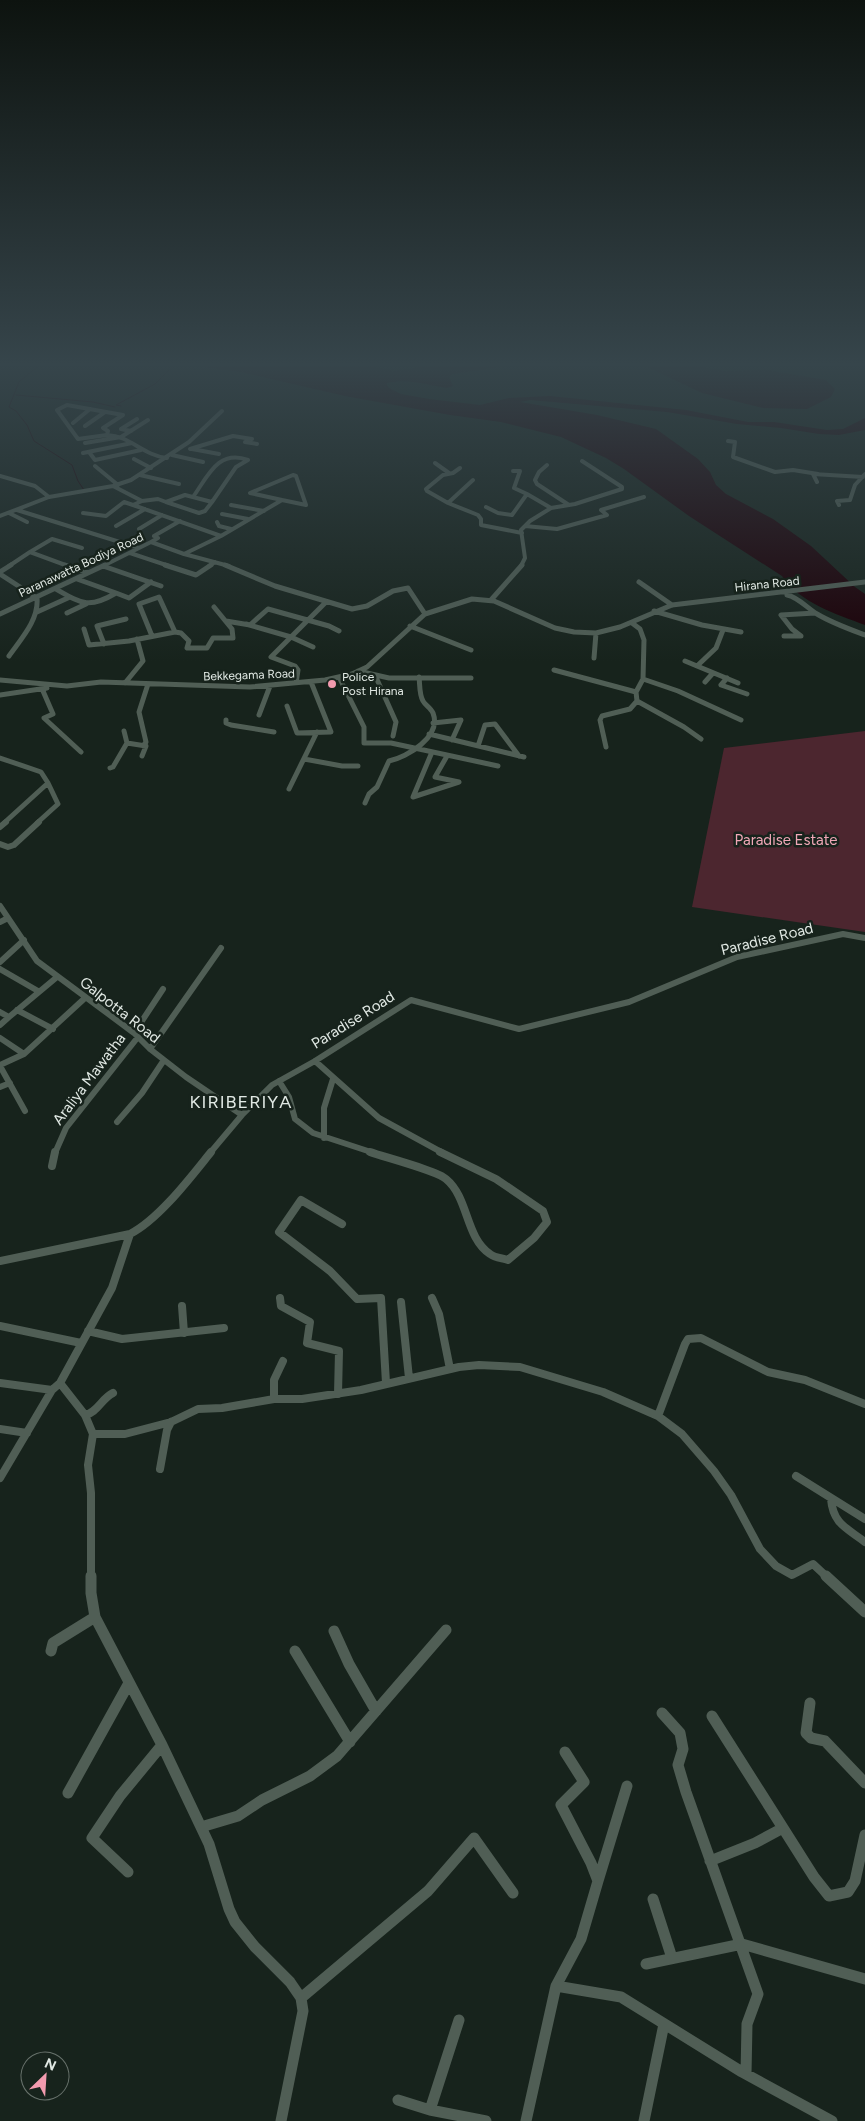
<svg xmlns="http://www.w3.org/2000/svg" width="865" height="2121" viewBox="0 0 865 2121" font-family="Figtree,sans-serif">
  <style>
    .green { fill: #4c262f }
    .water { fill: #1c0007 }
    .lines { fill: none; stroke-linecap: round; stroke-linejoin: round }
    .stream { stroke: #1c0007; stroke-width: 1 }
    .minor-far4 { stroke: #505e55; stroke-width: 4 }
    .minor-far3 { stroke: #505e55; stroke-width: 5 }
    .minor-far2 { stroke: #505e55; stroke-width: 6 }
    .minor-far1 { stroke: #505e55; stroke-width: 8 }
    .minor { stroke: #505e55; stroke-width: 11 }
    .poi-dot { fill: #f29aae; stroke: #17231c; stroke-width: 2 }
    .labels { text-anchor: middle; stroke-width: 5; stroke-linejoin: round; paint-order: stroke }
    .far-street-label { font-size: 12px; fill: #e1e9e4; stroke: #17231c }
    .far-poi-label { font-size: 12px; fill: #e1e9e4; stroke: #17231c; text-anchor: start }
    .park-label { font-size: 15px; fill: #f1a7b7; stroke: #17231c }
    .street-label { font-size: 15px; fill: #e1e9e4; stroke: #17231c }
    .quarter-label { font-size: 18px; letter-spacing: 1px; fill: #e1e9e4; stroke: #17231c }
  </style>
  <rect width="100%" height="100%" fill="#17231c"/>
  <path class="green" d="M865,731V932L692,907L724,748Z"/>
  <path class="water" d="M190,365H365L395,371L410,369L425,365H565C545,370 527,365 507,366C489,368 470,372 452,374L449,377L453,386L447,388C426,385 409,378 387,383V385L389,388L401,394L429,399L480,405L509,398L550,396L686,410L748,422H774L827,430L843,429L865,418V430L839,435L819,434L781,428L737,424L667,412L530,400L520,402L597,415L656,429L698,459L710,472L716,485L726,494L773,519L811,546L855,587L865,594V625C836,614 800,603 782,576L689,516L624,469L606,458L561,437L501,422L450,415L345,396L241,372Z
    M643,365H690L725,371L767,370L826,380L835,389L831,397L807,409L763,408L702,393Z"/>
  <g class="lines">
    <path class="stream" d="M39,365L19,382L9,407L16,411L27,425L34,441L72,465L78,481L84,490
      M16,395L93,402L115,407
      M121,406L116,405L155,384L174,365"/>
    <path class="minor-far4" d="M67,405L123,415L103,428L108,431L107,435L78,439L57,410Z
      M73,423L90,409
      M85,426L105,412
      M131,431L121,429L137,419
      M107,435C131,436 142,455 167,458
      M728,441L735,442L733,457L775,472L793,470L818,474
      M245,442L257,444
      M85,443L121,437L148,420
      M190,449L233,436L252,439
      M192,449L219,454
      M89,452L95,460L141,450
      M83,453L132,443
      M172,455L203,462
      M134,459L151,468
      M435,463L449,473
      M547,465L539,472L535,480L537,484L569,505
      M95,466L118,485
      M460,468L453,473L443,475L426,489L427,491L448,503L478,515L481,519V525L522,533
      M513,471H520L514,488L527,494
      M140,475L179,484
      M0,476L35,486L49,497
      M817,482L813,474L863,477
      M113,486L142,501L133,505L221,536
      M185,495L212,502L205,511L199,513L166,502Z
      M193,497C208,476 218,449 248,460L236,467L212,502
      M282,500L250,493L293,475L296,476L306,505
      M142,501L158,499L166,502
      M448,503L473,480
      M231,505L264,511
      M839,505L837,501L850,500L855,485L865,474
      M486,507L498,513L512,515L527,494L551,508
      M17,510L139,548
      M9,513L27,522
      M83,513L106,516L124,502L133,505
      M222,514L248,519
      M0,516L49,497L113,486L131,480L189,442L222,411
      M217,522L219,526L231,529
      M116,526L145,509
      M525,526L557,529L607,515L601,510L644,497
      M139,529L162,515
      M151,542L158,538L154,536L180,521
      M130,553L169,566
      M184,554L229,566
      M9,566L30,552
      M68,566L30,552L52,539L82,548
      M103,566L151,542L184,554L221,536L282,500L306,505
      M209,566L215,562
      M521,566L525,558L521,530L530,521L551,508L575,504L622,489V487L582,461"/>
    <path class="minor-far3" d="M65,565L88,573
      M165,565L196,575L211,565
      M225,565L275,586L352,609L367,606L393,591L408,588L425,614
      M103,566L161,586
      M0,572L11,565
      M0,574L37,598C39,620 21,639 9,656
      M639,582L672,605
      M56,589C82,604 89,609 116,593L77,579
      M116,593L129,598L151,582
      M787,595C798,597 807,608 817,614C832,623 849,629 865,635
      M491,600L522,565
      M654,611L702,625L741,632
      M37,612L70,597
      M67,613L86,604
      M0,614L105,565
      M226,621L250,625L268,609L329,626L339,631
      M632,623L640,629L644,640L643,679L636,692L637,701L684,727L701,739
      M246,624L291,637
      M410,626L471,650
      M84,629L89,645L129,641L175,632L181,633L189,641L187,648H207L213,638H233L232,629L214,607
      M152,636L139,604L159,597L175,632
      M784,636H801L792,629L781,615L815,613
      M291,637L271,657L295,666L298,670L296,683
      M104,644L97,626L126,619
      M313,647L291,637L326,602
      M594,658L596,633
      M685,661L697,666L716,648L723,630
      M697,666L738,683
      M554,670L636,692
      M358,671L389,678H471
      M375,675L396,722L393,736
      M339,677L364,727V743H391L498,766
      M727,678L721,685L747,694
      M643,679L678,691L741,720
      M0,680L67,686L101,682L250,687L325,680L352,674L367,667L425,614L472,599L494,601L555,628L574,632L596,633L620,627L672,605L865,582
      M705,682L713,673
      M125,683L143,661L137,639
      M48,685L43,691L53,714L44,718L81,752
      M0,695L47,688
      M287,706L297,733L331,732L311,682
      M259,715L270,686
      M226,720V723L231,725L274,732
      M433,723L461,720L452,740
      M429,734L524,757
      M127,743L146,746L142,756
      M144,745L146,742L139,712L148,684
      M478,746L485,725L495,724L519,756
      M606,747L600,720L602,716L630,709L637,701
      M432,752L413,797L459,782L435,777L447,756
      M0,758L41,772L48,783
      M304,759L342,766H358
      M110,768L113,767L127,743L124,731
      M289,789L317,732
      M365,803L369,794L377,787L389,761C407,757 442,737 433,713C431,708 425,705 423,701C419,694 420,684 419,677
      M4,823L48,783L58,804L37,823"/>
    <path class="minor-far2" d="M0,827L6,822
      M0,844L8,847L14,845L39,822
      M0,906L37,961L134,1033L150,1049L186,1077L242,1115
      M0,922L8,918
      M0,962L24,940
      M0,969L38,991
      M17,1010L53,1029
      M0,1012L9,1017L0,1025
      M9,1017L57,977
      M134,1033L163,989
      M0,1038L24,1054
      M150,1049L221,948
      M315,1061L379,1118L443,1153
      M0,1065L24,1054L85,998
      M0,1066L25,1111
      M279,1081L289,1097L295,1119L313,1133L374,1153
      M0,1087L10,1083
      M117,1122L142,1093L164,1060
      M324,1138V1108L333,1079
      M55,1153L66,1128L138,1037
      M210,1153L242,1115L272,1085L315,1061L411,1000L519,1029L629,1002L737,957L843,934L865,938"/>
    <path class="minor-far1" d="M370,1152C384,1157 438,1171 446,1179C469,1198 465,1237 490,1254C495,1258 502,1258 508,1260L534,1238L547,1222L543,1211L496,1179L440,1152
      M52,1166L55,1152
      M342,1224L301,1200L279,1232L330,1271L357,1299L381,1298L386,1383
      M0,1261L130,1234C159,1219 190,1178 211,1152
      M280,1298L281,1306L310,1322L307,1343L339,1351L338,1394
      M432,1298L439,1314L450,1369
      M401,1302L409,1378
      M182,1306L184,1333
      M0,1326L81,1343
      M88,1331L122,1339L224,1328
      M0,1383L52,1390
      M60,1383L85,1415L93,1434L88,1465L91,1493V1577
      M274,1399V1380L283,1361
      M85,1415C97,1413 102,1398 113,1393
      M658,1416L685,1344L688,1339L701,1338L768,1372L805,1380L865,1404
      M0,1429L27,1433
      M93,1434H125L171,1422L198,1409L222,1408L274,1399H302L361,1390L459,1367L479,1365L520,1367L603,1392L658,1416L682,1434L714,1471L731,1495L760,1549L776,1566L792,1575L813,1564L827,1577
      M160,1469L167,1430L171,1422
      M796,1476L865,1519
      M0,1478L52,1390L60,1383L112,1288L130,1234
      M831,1499C833,1524 847,1528 865,1542"/>
    <path class="minor" d="M91,1576V1593L95,1617L162,1745L209,1844L229,1909L235,1922L255,1947L290,1982L301,1998L303,2011L281,2121
      M826,1576L865,1612
      M334,1631L349,1664L376,1711
      M51,1651L53,1643L95,1617
      M295,1651L350,1742
      M810,1703L806,1733L811,1738L825,1741L865,1783
      M662,1713L680,1733L683,1749L678,1765L686,1792L758,1994L747,2024L746,2074
      M68,1793L129,1683
      M201,1827L238,1816L262,1800L310,1776L337,1756L446,1630
      M783,1828L814,1877L829,1896L848,1892L855,1881L865,1835
      M710,1861L755,1843L783,1828L712,1716
      M128,1872L92,1838L120,1796L162,1745
      M598,1881L627,1786
      M653,1899L672,1958
      M646,1964L742,1944L865,1979
      M556,1986L621,1997L742,2072L832,2121
      M301,1998L428,1891L474,1838L513,1893
      M398,2100L430,2110L486,2121
      M430,2110L459,2020
      M526,2121L556,1986L581,1939L598,1881L591,1863L561,1805L584,1782L565,1752
      M644,2121L664,2024"/>
  </g>
  <linearGradient id="sky" x2="0" y2="1"><stop stop-color="#0d130f"/><stop offset="0.55" stop-color="#36454b"/><stop offset="1" stop-color="#36454b" stop-opacity="0"/></linearGradient>
  <rect width="865" height="662" fill="url(#sky)"/>
  <circle class="poi-dot" cx="332" cy="684" r="5"/>
  <g class="labels">
    <g class="far-street-label">
      <text transform="translate(81 565) rotate(-25)" y="4">Paranawatta Bodiya Road</text>
      <text transform="translate(767 584) rotate(-6)" y="4">Hirana Road</text>
      <text transform="translate(249 675) rotate(-2)" y="4">Bekkegama Road</text>
    </g>
    <g class="far-poi-label">
      <text x="342" y="681">Police<tspan x="342" dy="14">Post Hirana</tspan></text>
    </g>
    <g class="park-label">
      <text x="786" y="845">Paradise Estate</text>
    </g>
    <g class="street-label">
      <text transform="translate(767 939) rotate(-14)" y="5">Paradise Road</text>
      <text transform="translate(120 1010) rotate(38)" y="5">Galpotta Road</text>
      <text transform="translate(353 1020) rotate(-32)" y="5">Paradise Road</text>
      <text transform="translate(89 1079) rotate(-53)" y="5">Araliya Mawatha</text>
    </g>
    <g class="quarter-label">
      <text x="241" y="1108">KIRIBERIYA</text>
    </g>
  </g>
  <g transform="translate(45 2076) rotate(25)"><circle r="24" fill="#17231c" stroke="#68726c"/>
  <path d="M0-4L9 19L0 12L-9 19Z" fill="#f29aae"/>
  <text y="-8" font-size="14" font-weight="bold" text-anchor="middle" fill="#e1e9e4">N</text>
  </g>
</svg>
